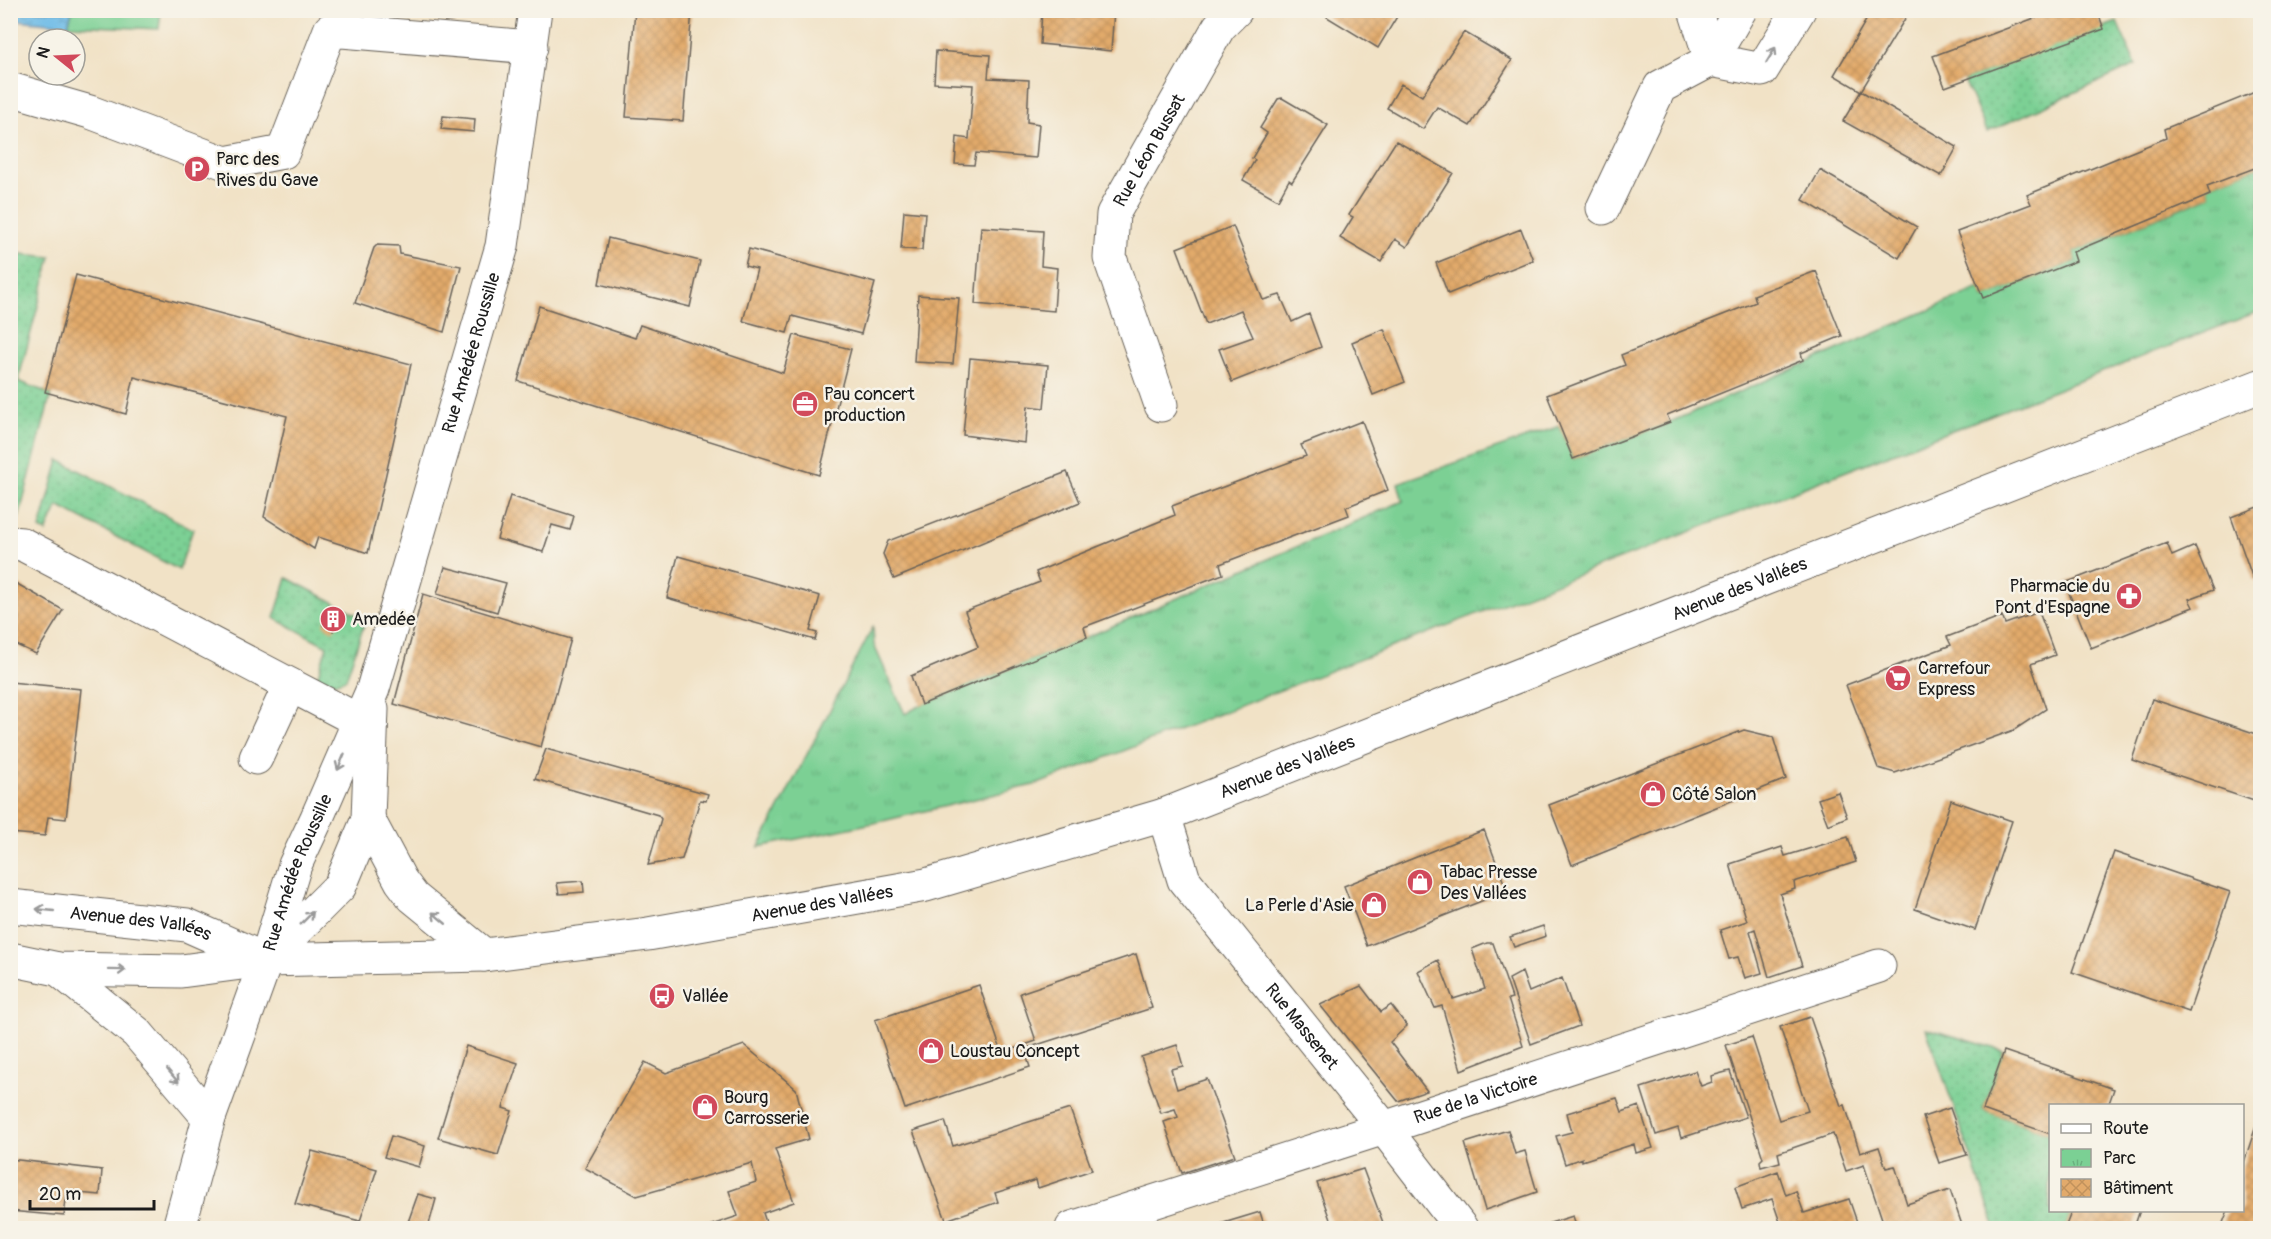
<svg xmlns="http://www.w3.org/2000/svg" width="2271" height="1239" viewBox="0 0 2271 1239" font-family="Pangolin,sans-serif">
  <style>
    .grass { fill: url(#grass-dots); stroke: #4c7658; stroke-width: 1.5 }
    .park { fill: url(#park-tufts); stroke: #4c7658; stroke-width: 1.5 }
    .garden { fill: #7bd094; stroke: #4c7658; stroke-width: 1.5 }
    .water { fill: url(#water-ripples); stroke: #446c82; stroke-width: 1.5 }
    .building { fill: url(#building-cross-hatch) }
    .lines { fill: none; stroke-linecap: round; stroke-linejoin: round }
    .minor-casing { stroke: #676158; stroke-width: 35 }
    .major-casing { stroke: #676158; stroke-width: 35 }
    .minor { stroke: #fff; stroke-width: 33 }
    .major { stroke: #fff; stroke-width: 33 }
    .oneway { stroke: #999 }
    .labels { text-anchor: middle; stroke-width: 5; stroke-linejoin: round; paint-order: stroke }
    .street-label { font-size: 18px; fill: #1c1c1c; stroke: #f7f3e8 }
    .poi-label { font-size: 18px; fill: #1c1c1c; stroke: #f7f3e8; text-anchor: start }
  </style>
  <defs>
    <pattern id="grass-dots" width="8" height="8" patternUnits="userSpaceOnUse" patternTransform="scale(1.5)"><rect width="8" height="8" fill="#7bd094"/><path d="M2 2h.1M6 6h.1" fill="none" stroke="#6ab27f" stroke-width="1.8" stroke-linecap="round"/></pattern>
    <pattern id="park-tufts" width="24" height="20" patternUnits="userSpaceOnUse" patternTransform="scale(1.5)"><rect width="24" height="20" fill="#7bd094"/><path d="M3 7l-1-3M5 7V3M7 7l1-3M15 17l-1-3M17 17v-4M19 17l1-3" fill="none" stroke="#6ab27f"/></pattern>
    <pattern id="water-ripples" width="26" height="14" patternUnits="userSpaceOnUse" patternTransform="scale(1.5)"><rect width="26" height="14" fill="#6dbbe7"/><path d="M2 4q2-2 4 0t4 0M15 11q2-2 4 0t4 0" fill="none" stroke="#5ea0c6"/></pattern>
    <pattern id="building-cross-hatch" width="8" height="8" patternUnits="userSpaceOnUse" patternTransform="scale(1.5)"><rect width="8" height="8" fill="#e2aa6b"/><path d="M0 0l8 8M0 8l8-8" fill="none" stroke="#c1925c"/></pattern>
  </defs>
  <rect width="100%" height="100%" fill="#f7f3e8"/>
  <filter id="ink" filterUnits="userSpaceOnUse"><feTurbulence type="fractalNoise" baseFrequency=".0167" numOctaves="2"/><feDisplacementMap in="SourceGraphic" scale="12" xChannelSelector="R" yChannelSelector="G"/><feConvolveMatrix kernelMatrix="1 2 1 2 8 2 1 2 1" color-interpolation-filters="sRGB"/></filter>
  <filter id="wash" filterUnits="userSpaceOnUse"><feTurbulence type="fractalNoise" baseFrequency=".008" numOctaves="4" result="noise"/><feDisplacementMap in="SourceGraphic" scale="24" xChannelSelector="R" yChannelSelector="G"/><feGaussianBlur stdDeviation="1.35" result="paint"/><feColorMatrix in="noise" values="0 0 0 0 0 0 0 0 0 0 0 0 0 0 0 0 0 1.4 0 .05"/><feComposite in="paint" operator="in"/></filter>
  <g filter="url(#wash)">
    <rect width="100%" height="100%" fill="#f1e2c6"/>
    <path class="grass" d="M2117,22L2136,65L1987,132L1964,80Z
      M21,254L51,257L18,381L51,394L19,517L14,520L10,519V258Z
      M59,460L193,529L179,570L58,506L46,532L40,529Z
      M287,578L366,619L346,679L330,684L317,678L327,646L274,618Z
      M1926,1028L2004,1051L1983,1110L2050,1134V1210L2072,1211L2065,1228H1996Z"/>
    <path class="park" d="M2260,166V311L1038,784L883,821L759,847L873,627L874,645L905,714L921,705L1087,637L1403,501L1398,483L1560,426L1573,459L1670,422L1980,288L1983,298L2076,261L2073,252L2210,196L2207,186Z"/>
    <path class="garden" d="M72,11H161L159,29L68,25Z"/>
    <path class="water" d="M18,11V10L72,11L68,25L18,20Z"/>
    <g id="blocks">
      <path class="building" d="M635,10H692L683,121L626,117Z
        M1042,10H1114L1111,51L1040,44Z
        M1330,10H1401L1378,48L1327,17Z
        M1872,10L1914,11L1909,12L1861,91L1834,75Z
        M2056,10H2097L2104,29L1945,87L1933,56Z
        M1464,32L1512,60L1470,126L1437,107L1423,129L1387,108L1401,84L1422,96Z
        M936,51L990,55L988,78L1029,80L1027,122L1039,124L1036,158L976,153L974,165L955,164L957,137L969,139L973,85L934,83Z
        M2260,90V166L2207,186L2210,195L2073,252L2076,261L1983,298L1957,232L2031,204L2027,195L2166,138L2164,129Z
        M1861,91L1957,147L1941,176L1843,121Z
        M1282,98L1328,125L1292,182L1289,180L1278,200L1243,180L1255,160L1252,158L1267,133L1260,128L1278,99Z
        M443,116L475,119L474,132L441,129Z
        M1396,141L1453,173L1407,247L1395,239L1381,262L1340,238L1353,217L1349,215Z
        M10,168H12L16,222L10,221Z
        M1820,170L1917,227L1899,258L1803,200Z
        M904,211L925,213L922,250L901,249Z
        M1233,226L1263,300L1280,295L1292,322L1309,314L1321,347L1232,382L1219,349L1253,337L1241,310L1206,324L1177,248Z
        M981,227L1043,231L1041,266L1057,268L1054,311L975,304Z
        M1521,229L1533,260L1448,294L1436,263Z
        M608,238L700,261L690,307L599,284Z
        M377,245L399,246L400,254L461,266L444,332L355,303L374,248Z
        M749,249L875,283L861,334L792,316L787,333L743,321L757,269L745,266Z
        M1816,271L1842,336L1801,353L1803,360L1667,415L1670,422L1573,459L1547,395L1625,365L1621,355L1756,302L1754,295Z
        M76,275L411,364L368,553L318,537L314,549L264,517L287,416L134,377L126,414L45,392Z
        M918,295L959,298L953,364L914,362Z
        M539,306L635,338L640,325L783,373L794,335L851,349L819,475L518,381Z
        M1384,329L1405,382L1373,395L1352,342Z
        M970,358L1048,365L1044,408L1028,406L1025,443L963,435Z
        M1362,421L1388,490L1346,507L1349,515L1220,564L1223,574L1084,627L1087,637L921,705L911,676L978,647L965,611L1040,582L1036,572L1175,515L1172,506L1306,456L1301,445Z
        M1067,472L1080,502L894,579L883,554L888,541Z
        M510,496L574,516L570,530L552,525L543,552L497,539Z
        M2260,506V585L2253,579L2231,517Z
        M2167,543L2172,556L2195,546L2213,590L2189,599L2193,607L2091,648L2065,583Z
        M678,556L820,596L810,631L817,633L815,640L667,598Z
        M445,567L506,583L497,612L437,594Z
        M12,581L63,610L36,654L10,642Z
        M423,594L571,639L541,747L394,704Z
        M332,607L344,613L333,631L323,625Z
        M2039,612L2055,655L2031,664L2046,709L2014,730L1895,773L1878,768L1846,685L1951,645L1947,637L2002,616L2005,624Z
        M10,682L81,689L66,819L48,817L45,836L10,833Z
        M2152,699L2260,735V803L2132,760Z
        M1744,730L1773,737L1786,779L1572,865L1549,805Z
        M546,749L708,794L706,801L700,800L682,859L648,865L661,819L658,815L535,779Z
        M1838,792L1847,817L1828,825L1818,799Z
        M1951,800L2012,821L1975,930L1915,909Z
        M1484,830L1507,891L1367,946L1344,886Z
        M1848,837L1856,862L1794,882L1795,889L1780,894L1802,966L1769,977L1755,929L1750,931L1762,973L1745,978L1738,957L1729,959L1720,930L1747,921L1730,864L1782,847L1785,856Z
        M2114,852L2230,892L2189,1012L2072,972Z
        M583,881L584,892L559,894L557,883Z
        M1543,926L1546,936L1514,947L1510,937Z
        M1487,943H1493L1512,998L1508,999L1523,1046L1461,1070L1442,1006L1435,1008L1418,971L1438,960L1453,999L1485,989L1472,949Z
        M1136,954L1152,1008L1024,1049L1030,1067L905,1109L875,1020L979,985L1002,1053L1036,1041L1020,993Z
        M1522,972L1529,992L1562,978L1579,1026L1531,1044L1509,979Z
        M1361,986L1381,1012L1391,1005L1407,1026L1390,1042L1427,1091L1398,1101L1320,1005Z
        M1810,1017L1841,1106L1845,1105L1860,1153L1879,1147L1886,1168L1895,1166L1907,1204L1950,1190L1963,1228H1885L1864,1165L1846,1171L1833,1134L1778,1153L1780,1162L1761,1167L1760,1161L1763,1158L1726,1045L1752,1037L1779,1120L1808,1111L1780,1027Z
        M744,1045L796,1089L809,1139L775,1149L794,1202L763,1213L768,1228H703L738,1216L729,1191L756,1182L752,1163L637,1196L585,1168L645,1062L666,1073Z
        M1177,1045L1183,1066L1171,1069L1177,1089L1207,1079L1235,1156L1182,1173L1164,1122L1178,1117L1175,1109L1161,1113L1141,1057Z
        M466,1046L518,1063L503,1108L512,1111L498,1155L438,1138Z
        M2004,1051L2114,1089L2108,1106H2050V1134L1983,1110Z
        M1695,1071L1701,1086L1712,1082L1711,1076L1730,1071L1746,1117L1681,1138L1678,1128L1656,1135L1641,1088Z
        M1617,1098L1622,1112L1639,1106L1653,1148L1636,1153L1634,1144L1582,1161V1158L1565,1164L1556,1136L1572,1132L1567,1113Z
        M1950,1108L1967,1155L1939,1163L1923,1117Z
        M1070,1109L1092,1170L1038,1188L1036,1180L995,1193L998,1202L946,1220L913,1131L945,1121L953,1146Z
        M2260,1114V1228H2221L2228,1210H2242V1168Z
        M1508,1130L1515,1154L1525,1151L1537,1192L1485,1210L1465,1143Z
        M391,1136L425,1146L419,1167L384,1157Z
        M312,1151L377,1169L360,1221L295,1204Z
        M10,1159L102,1170L100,1195L67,1192L64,1216L10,1211Z
        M1363,1169L1385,1228H1333L1317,1183Z
        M1778,1171L1786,1195L1796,1191L1804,1213L1849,1199L1859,1228H1782L1772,1199L1742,1209L1735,1187Z
        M418,1194L436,1199L428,1228L407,1225Z
        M2072,1210H2140L2134,1228H2065Z
        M1260,1212L1265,1228H1207Z
        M1573,1216L1577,1228H1534Z"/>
    </g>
  </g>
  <g filter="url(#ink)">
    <use href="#blocks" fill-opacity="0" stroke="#676158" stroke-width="1.5"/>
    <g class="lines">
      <defs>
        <g id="minor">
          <path d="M1695,10L1711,60L1762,70L1799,10"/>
          <path d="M10,89L90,112L225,163L283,152L330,30L531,47"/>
          <path d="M1603,208L1660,87L1711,60L1740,10"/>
          <path id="s1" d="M1161,405L1110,258L1113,214L1219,27L1236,10"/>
          <path d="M10,543L22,544L359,721"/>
          <path d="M256,758L290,685"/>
          <path id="s2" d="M1164,815L1184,880L1384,1128L1461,1228"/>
          <path d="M368,819L401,881L413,897L484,955"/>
          <path d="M270,956L340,886L368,819L372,709"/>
          <path id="s3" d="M266,960L484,955L648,934L926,885L1164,815L1764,579L2260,386"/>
          <path id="s4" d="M266,960L295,865L316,820L373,689L502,246L535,10"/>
          <path id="s5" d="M1072,1228L1384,1128L1879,966"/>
        </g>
        <g id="major">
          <path id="s6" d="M10,906L187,925L266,960"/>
          <path d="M10,959L58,969L181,971L264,960"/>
          <path d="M58,969L137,1033L209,1118"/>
          <path d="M179,1228L209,1118L266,960"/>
        </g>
      </defs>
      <use href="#minor" class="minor-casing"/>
      <use href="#major" class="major-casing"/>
      <use href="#minor" class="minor"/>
      <use href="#major" class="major"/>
    </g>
    <defs><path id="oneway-shaft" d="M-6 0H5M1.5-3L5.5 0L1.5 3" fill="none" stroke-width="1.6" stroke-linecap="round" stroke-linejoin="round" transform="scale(1.5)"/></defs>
    <g class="oneway">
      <use href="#oneway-shaft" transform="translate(1771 55) rotate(-59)"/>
      <use href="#oneway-shaft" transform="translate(341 762) rotate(113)"/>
      <use href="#oneway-shaft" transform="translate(45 910) rotate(-174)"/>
      <use href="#oneway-shaft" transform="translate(307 918) rotate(-45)"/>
      <use href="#oneway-shaft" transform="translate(439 918) rotate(-140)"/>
      <use href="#oneway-shaft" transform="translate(117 970) rotate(1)"/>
      <use href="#oneway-shaft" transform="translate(173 1076) rotate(50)"/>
    </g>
  </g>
  <defs>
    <symbol id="parking-disc" viewBox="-11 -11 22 22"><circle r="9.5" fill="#d1495b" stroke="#f7f3e8"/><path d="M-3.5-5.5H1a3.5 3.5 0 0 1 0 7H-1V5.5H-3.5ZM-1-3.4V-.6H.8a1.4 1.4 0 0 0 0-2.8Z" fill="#fff"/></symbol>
    <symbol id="office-disc" viewBox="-11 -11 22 22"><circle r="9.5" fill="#d1495b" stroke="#f7f3e8"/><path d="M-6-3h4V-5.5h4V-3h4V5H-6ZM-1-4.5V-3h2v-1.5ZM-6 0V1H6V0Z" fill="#fff"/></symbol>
    <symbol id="pharmacy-disc" viewBox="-11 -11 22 22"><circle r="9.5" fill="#d1495b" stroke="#f7f3e8"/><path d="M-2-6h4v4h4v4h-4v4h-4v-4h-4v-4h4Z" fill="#fff"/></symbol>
    <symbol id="building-disc" viewBox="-11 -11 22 22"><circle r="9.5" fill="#d1495b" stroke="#f7f3e8"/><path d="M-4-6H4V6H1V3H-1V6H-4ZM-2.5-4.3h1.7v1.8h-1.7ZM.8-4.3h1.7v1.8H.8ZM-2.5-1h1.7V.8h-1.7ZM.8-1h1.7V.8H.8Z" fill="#fff"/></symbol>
    <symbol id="supermarket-disc" viewBox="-11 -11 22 22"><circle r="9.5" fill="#d1495b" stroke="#f7f3e8"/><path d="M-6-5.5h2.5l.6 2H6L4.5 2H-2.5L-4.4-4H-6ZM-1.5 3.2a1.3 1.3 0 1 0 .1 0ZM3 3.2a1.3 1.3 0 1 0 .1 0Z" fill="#fff"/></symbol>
    <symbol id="shop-disc" viewBox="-11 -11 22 22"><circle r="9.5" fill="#d1495b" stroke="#f7f3e8"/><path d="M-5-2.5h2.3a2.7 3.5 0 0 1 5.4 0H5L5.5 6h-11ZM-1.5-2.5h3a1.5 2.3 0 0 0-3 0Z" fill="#fff"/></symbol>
    <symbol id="bus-disc" viewBox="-11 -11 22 22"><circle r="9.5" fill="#d1495b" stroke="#f7f3e8"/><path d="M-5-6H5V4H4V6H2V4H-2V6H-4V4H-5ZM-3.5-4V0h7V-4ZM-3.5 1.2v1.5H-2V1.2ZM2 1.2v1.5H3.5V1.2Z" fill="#fff"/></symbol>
  </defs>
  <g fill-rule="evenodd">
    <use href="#parking-disc" x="182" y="154" width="30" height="30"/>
    <use href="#office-disc" x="790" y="389" width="30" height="30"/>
    <use href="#pharmacy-disc" x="2114" y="581" width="30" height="30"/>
    <use href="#building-disc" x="318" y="604" width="30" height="30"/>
    <use href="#supermarket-disc" x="1883" y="663" width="30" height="30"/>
    <use href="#shop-disc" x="1638" y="779" width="30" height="30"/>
    <use href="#shop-disc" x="1405" y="867" width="30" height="30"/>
    <use href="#shop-disc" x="1359" y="890" width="30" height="30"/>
    <use href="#bus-disc" x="647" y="981" width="30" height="30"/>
    <use href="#shop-disc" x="916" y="1036" width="30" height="30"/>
    <use href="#shop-disc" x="690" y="1092" width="30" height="30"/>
  </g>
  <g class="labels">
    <g class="street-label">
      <text dy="6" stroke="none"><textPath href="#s1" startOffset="273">Rue Léon Bussat</textPath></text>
      <text dy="6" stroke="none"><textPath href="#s4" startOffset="642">Rue Amédée Roussille</textPath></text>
      <text dy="6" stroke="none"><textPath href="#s3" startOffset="1532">Avenue des Vallées</textPath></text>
      <text dy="6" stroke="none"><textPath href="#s3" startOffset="1046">Avenue des Vallées</textPath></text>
      <text dy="6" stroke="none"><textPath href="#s4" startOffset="93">Rue Amédée Roussille</textPath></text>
      <text dy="6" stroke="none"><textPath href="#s3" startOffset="560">Avenue des Vallées</textPath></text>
      <text dy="6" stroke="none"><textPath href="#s6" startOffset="132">Avenue des Vallées</textPath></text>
      <text dy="6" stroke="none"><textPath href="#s2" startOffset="256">Rue Massenet</textPath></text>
      <text dy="6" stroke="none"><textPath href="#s5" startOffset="424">Rue de la Victoire</textPath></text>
    </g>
    <g class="poi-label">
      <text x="216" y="165">Parc des<tspan x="216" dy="21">Rives du Gave</tspan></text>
      <text x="824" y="400">Pau concert<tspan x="824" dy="21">production</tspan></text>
      <text x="2110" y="592" text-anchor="end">Pharmacie du<tspan x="2110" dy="21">Pont d'Espagne</tspan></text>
      <text x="352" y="625">Amedée</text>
      <text x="1918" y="674">Carrefour<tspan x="1918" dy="21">Express</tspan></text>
      <text x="1672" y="800">Côté Salon</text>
      <text x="1440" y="878">Tabac Presse<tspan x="1440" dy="21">Des Vallées</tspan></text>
      <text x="1354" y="911" text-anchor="end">La Perle d'Asie</text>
      <text x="682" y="1002">Vallée</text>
      <text x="950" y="1057">Loustau Concept</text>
      <text x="724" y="1103">Bourg<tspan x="724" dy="21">Carrosserie</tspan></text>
    </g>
  </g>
  <rect width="2271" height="1239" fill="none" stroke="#f7f3e8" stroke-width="36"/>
  <rect x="2049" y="1104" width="195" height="108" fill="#f7f3e8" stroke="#9f9d96" stroke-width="1.5"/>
  <rect x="2061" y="1124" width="30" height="9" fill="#ffffff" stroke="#9f9d96" stroke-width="1.5"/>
  <text x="2103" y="1134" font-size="18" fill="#1c1c1c">Route</text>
  <rect x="2061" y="1149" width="30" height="18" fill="url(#park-tufts)" stroke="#9f9d96" stroke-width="1.5"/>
  <text x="2103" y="1164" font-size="18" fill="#1c1c1c">Parc</text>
  <rect x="2061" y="1179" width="30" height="18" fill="url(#building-cross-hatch)" stroke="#9f9d96" stroke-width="1.5"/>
  <text x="2103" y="1194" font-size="18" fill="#1c1c1c">Bâtiment</text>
  <g transform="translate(57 57) rotate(288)"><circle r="28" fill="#f7f3e8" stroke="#9f9d96" stroke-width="1.5"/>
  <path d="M0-4.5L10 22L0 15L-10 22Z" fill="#d1495b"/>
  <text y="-9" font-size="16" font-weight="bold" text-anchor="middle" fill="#1c1c1c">N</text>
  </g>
  <path d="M30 1200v9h124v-9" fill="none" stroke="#1c1c1c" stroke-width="3"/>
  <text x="39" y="1200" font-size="18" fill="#1c1c1c" stroke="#f7f3e8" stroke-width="4.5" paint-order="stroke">20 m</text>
</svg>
